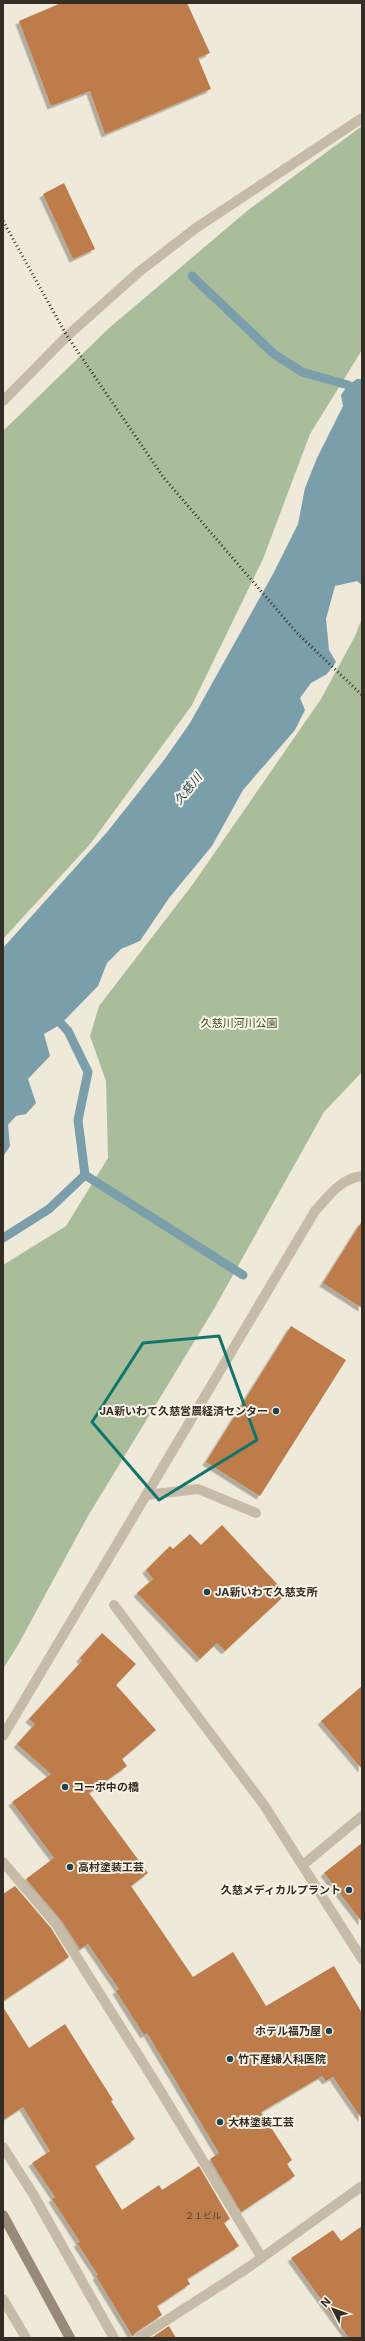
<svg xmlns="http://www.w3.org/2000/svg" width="365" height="2341" viewBox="0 0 365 2341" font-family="Inter,'Noto Sans JP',sans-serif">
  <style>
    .green { fill: #aabd9a }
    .water { fill: #7a9eaa }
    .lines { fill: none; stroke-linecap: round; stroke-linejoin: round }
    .stream { stroke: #7a9eaa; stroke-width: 9 }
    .building { fill: #bd7c49; filter: url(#shadow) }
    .lane { stroke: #c6bba6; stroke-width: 10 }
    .street { stroke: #c6bba6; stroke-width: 10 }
    .secondary { stroke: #998a78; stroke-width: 10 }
    .rail { stroke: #332d26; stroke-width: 3; stroke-dasharray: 1 3; stroke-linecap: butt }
    .marked { fill: none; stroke: #0f766e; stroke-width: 3; stroke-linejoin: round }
    .poi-dot { fill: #1f4451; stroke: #f7f2e5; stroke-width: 1.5 }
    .labels { text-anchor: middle; stroke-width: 4; stroke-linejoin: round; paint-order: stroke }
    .number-label { font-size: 9px; fill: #56412f }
    .park-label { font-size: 11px; fill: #3b4f2c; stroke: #f7f2e5 }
    .poi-label { font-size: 11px; font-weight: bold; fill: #332d26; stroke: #f7f2e5; text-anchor: start }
    .water-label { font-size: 12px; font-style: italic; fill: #1f4451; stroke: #f7f2e5 }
  </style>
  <defs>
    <filter id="shadow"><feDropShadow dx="-3.5" dy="3.5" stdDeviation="0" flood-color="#0004"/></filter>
  </defs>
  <rect width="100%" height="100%" fill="#efe9d9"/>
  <path class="green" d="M362,126V350L310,434L263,559L192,705L91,843L3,939V431L108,329L247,211Z
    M362,618V1072L324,1112L214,1309L88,1516L18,1645L3,1669V1265L66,1226L108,1158L106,1081L90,1036L99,1006L193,884L321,699L355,636Z"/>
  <path class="water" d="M357,379H362V585L357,581L335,586L326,619L329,650L336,662L327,674L311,683L300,698L305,710L295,730L243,790L212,846L169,898L140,941L121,949L107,963L98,986L61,1024L44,1034L50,1056L28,1079L36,1103L26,1114L16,1116L8,1125L10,1146L3,1157V948L108,831L164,760L190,723L273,574L298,524L305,488L317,458L343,406L341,395L348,385Z"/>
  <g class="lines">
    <path class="stream" d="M192,276L274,354L302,372L348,385L362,396
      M54,1016L68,1031L88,1072L78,1120L85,1175L243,1275
      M3,1238L49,1209L85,1175"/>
  </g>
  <path class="building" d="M61,3H187L210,53L198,58L211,89L105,134L90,91L51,106L19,21Z
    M64,183L95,249L73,259L43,194Z
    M362,1221V1308L323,1283Z
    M291,1326L346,1360L260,1496L206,1462Z
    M222,1525L280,1587L275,1591L282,1598L225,1651L217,1643L200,1659L137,1593L153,1579L146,1570L170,1546L173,1549L190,1534L201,1545Z
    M102,1633L136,1664L116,1685L156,1730L122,1759L127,1766L89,1793L148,1873L131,1886L193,1977L233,1952L266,2006L334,1966L362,2013V2119L333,2077L326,2081L322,2076L261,2112L292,2160L287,2164L295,2176L241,2212L210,2159L219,2153L147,2033L144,2035L116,1991L119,1989L88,1944L80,1949L61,1920L26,1879L54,1858L12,1802L51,1774L17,1744L35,1724L29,1719L82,1661L80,1658Z
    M362,1686V1769L321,1721Z
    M362,1843V1922L324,1873Z
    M15,1886L51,1928L69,1957L3,2001V1894Z
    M3,2007L29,2048L65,2024L113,2100L111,2101L135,2139L95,2166L122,2210L159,2185L162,2190L199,2166L230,2219L224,2223L239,2246L187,2279L190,2284L157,2306L162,2315L135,2333L133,2337L96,2276L98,2275L77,2243L80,2242L52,2199L55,2197L32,2163L50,2151L23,2107L3,2120Z
    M362,2226V2338H349L291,2258L333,2230L341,2241Z
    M169,2326L176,2338H151Z"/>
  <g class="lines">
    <path class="lane" d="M146,1495L198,1489L256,1513
      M3,2147L33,2194L114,2338
      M3,2299L26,2338"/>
    <path class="street" d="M3,401L67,336L140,271L196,228L362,118
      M114,1605L264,1805L362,1959
      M3,1736L315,1211C328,1197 341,1178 362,1176
      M3,1862L56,1924L152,2077L262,2258
      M304,1864L362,1816
      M139,2338L249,2267L362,2186"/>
    <path class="secondary" d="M3,2215L70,2338"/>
    <path class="rail" d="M3,221L67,336L164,478L297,633L362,695"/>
  </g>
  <path class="marked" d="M219,1336L257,1440L159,1500L92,1422L143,1343Z"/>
  <g class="poi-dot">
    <circle cx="276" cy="1411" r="4"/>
    <circle cx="207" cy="1592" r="4"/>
    <circle cx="65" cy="1787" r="4"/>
    <circle cx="70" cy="1867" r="4"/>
    <circle cx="349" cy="1890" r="4"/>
    <circle cx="329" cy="2031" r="4"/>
    <circle cx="230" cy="2059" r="4"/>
    <circle cx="220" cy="2122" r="4"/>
  </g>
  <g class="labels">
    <g class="number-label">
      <text x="203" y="2219">２１ビル</text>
    </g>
    <g class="park-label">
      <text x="239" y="1027">久慈川河川公園</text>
    </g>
    <g class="poi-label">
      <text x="268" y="1415" text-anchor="end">JA新いわて久慈営農経済センター</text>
      <text x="215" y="1596">JA新いわて久慈支所</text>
      <text x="73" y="1791">コーポ中の橋</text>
      <text x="78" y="1871">高村塗装工芸</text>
      <text x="341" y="1894" text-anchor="end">久慈メディカルプラント</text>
      <text x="321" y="2035" text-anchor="end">ホテル福乃屋</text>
      <text x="238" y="2063">竹下産婦人科医院</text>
      <text x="228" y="2126">大林塗装工芸</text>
    </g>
    <g class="water-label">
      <text transform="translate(188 789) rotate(-51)" y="4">久慈川</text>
    </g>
  </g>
  <rect width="365" height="2341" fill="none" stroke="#332d26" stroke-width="8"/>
  <g transform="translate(333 2309) rotate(312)" stroke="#f7f2e5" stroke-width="3" paint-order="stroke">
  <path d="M0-3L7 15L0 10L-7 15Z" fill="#332d26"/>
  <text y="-6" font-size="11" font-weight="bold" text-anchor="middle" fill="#332d26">N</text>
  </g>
</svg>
